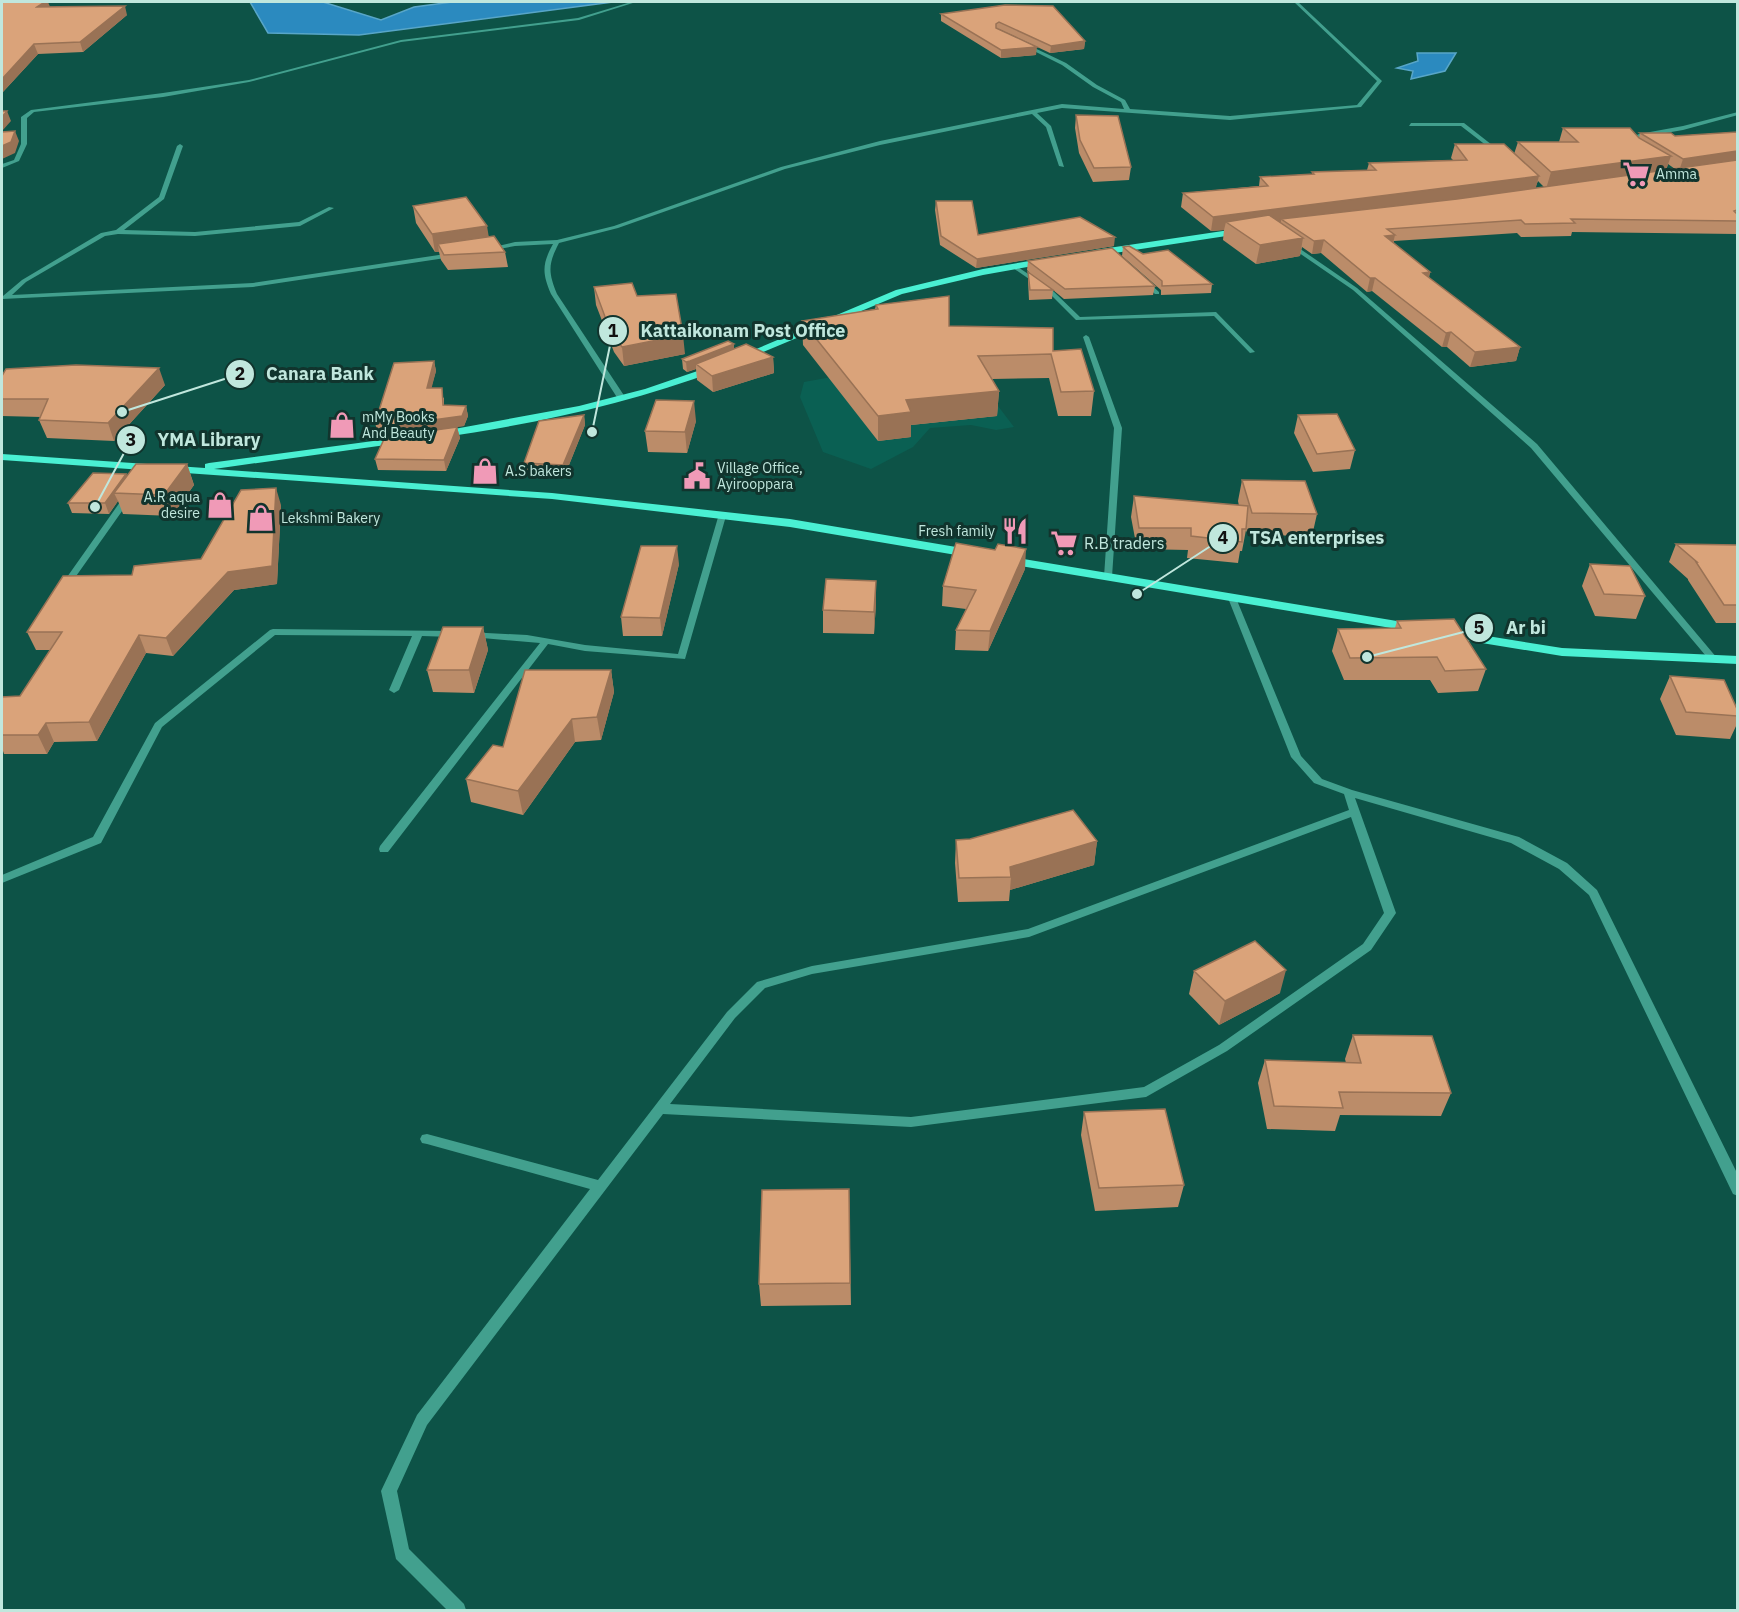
<svg xmlns="http://www.w3.org/2000/svg" width="1739" height="1612" viewBox="0 0 1739 1612" font-family="'IBM Plex Sans',sans-serif">
  <style>
    .built { fill: #0a6053 }
    .water { fill: #2b8abf; stroke: #58a6c8; stroke-width: 1.5 }
    .lines { fill: none; stroke-linecap: round; stroke-linejoin: round }
    .minor { fill: #42a08e; fill-rule: evenodd }
    .major { fill: #4af0d3; fill-rule: evenodd }
    .wall { fill: #bb8c69; fill-rule: evenodd }
    .shaded-wall { fill: #997255 }
    .building { fill: #daa37a; stroke: #997255; stroke-width: 1.5 }
    .labels { text-anchor: middle; stroke-width: 6; stroke-linejoin: round; paint-order: stroke }
    .far-poi-label { font-size: 14px; fill: #c0e7dd; stroke: #11342d; text-anchor: start }
    .poi-label { font-size: 16px; fill: #c0e7dd; stroke: #11342d; text-anchor: start }
    .leader { fill: none; stroke: #c0e7dd; stroke-width: 2 }
    .callout-dot { fill: #c0e7dd; stroke: #11342d; stroke-width: 2 }
    .mark-label { font-size: 18px; text-anchor: middle; font-weight: bold; fill: #111 }
    .callout-label { font-size: 18px; text-anchor: middle; font-weight: bold; fill: #c0e7dd; stroke: #11342d; stroke-width: 6; stroke-linejoin: round; paint-order: stroke }
  </style>
  <rect width="100%" height="100%" fill="#0d5347"/>
  <path class="built" d="M956,351L1014,427L996,430L971,425L930,428L913,447L871,469L823,452L800,397L804,382L881,368Z"/>
  <path class="water" d="M250,2H323L381,20L414,7L452,2H613L359,35L268,33Z
    M1417,53H1456L1445,71L1411,79L1413,71L1397,68L1418,61Z"/>
  <g class="lines">
    <path class="minor" d="M631,2H636L579,20L401,42L249,82L163,97L34,112L27,118V144L19,161L2,168V164L14,160L21,144V117L31,110L163,93L249,80L401,40L578,18Z
      M1294,2H1298L1382,81L1361,107L1230,120L1062,108L1037,113L1051,126L1064,167L1059,166L1046,127L1032,114L880,145L785,169L618,228L559,243C548,264 548,272 557,294L625,397L624,399H618L551,294C542,273 542,264 553,244L515,246L488,251L485,249L515,242L557,240L614,226L781,167L880,141L1062,104L1124,109L1121,102L1093,87L1062,65L1022,45L1024,43L1066,63L1097,85L1125,100L1130,109L1230,116L1357,105L1377,81Z
      M1738,112V115L1683,130L1642,137L1627,143L1624,141L1639,134L1683,126Z
      M1411,123H1464L1501,152L1496,153L1461,126H1409Z
      M180,144L183,146L164,199L124,230L195,232L299,222L329,207L334,208L300,226L195,236L118,234L105,236L26,282L12,295L253,283L452,253L455,255L452,257L253,287L2,299L3,296L22,280L101,233L116,230L159,197L177,146Z
      M1289,244H1293L1357,288L1537,444L1717,658L1719,660L1717,662H1711L1531,448L1353,290L1289,246Z
      M1015,265L1052,290L1080,317L1216,312L1255,352L1250,353L1214,316L1076,320L1048,292L1013,268L1012,267Z
      M1142,280H1146L1159,292V294H1155L1142,282Z
      M1086,335L1089,337L1122,428L1112,577L1108,580L1104,577L1114,428L1083,337Z
      M125,495H131L132,497L67,589H61L60,587Z
      M719,514H725L726,516L685,659L585,651L548,644L388,852H380L379,849L380,846L540,643L471,637L466,634L468,632L527,635L585,645L678,654Z
      M1232,595L1236,598L1301,756L1322,779L1352,790L1519,837L1567,863L1597,890L1738,1175V1196L1733,1194L1589,895L1559,869L1511,843L1355,798L1396,913L1371,950L1227,1051L1146,1097L911,1127L663,1114L427,1425L397,1491L409,1549L464,1604L466,1610H447L396,1559L381,1491L417,1415L590,1189L427,1144L422,1143L420,1139L422,1135L427,1134L598,1180L727,1012L757,982L812,966L1028,929L1349,810L1344,794L1314,783L1291,757L1228,598ZM1351,817L1384,913L1363,944L1219,1045L1144,1087L911,1117L670,1104L735,1018L765,988L812,974L1029,937Z
      M273,629L453,631L458,634L453,637L422,636L399,690L394,693L389,690L412,636L275,635L162,727L101,843L2,883V875L93,837L155,723L270,630Z"/>
    <path class="major" d="M1243,228L1247,231L1246,233L1095,256L1091,253L1095,250Z
      M1047,258L1050,259V263L983,275L902,294L744,360L735,358L896,290L983,269Z
      M715,365L720,368L719,370C628,404 534,424 438,438L433,435L438,432L579,406L645,389Z
      M403,437L408,440L407,442L214,469L552,493L790,519L974,550L980,554L974,558L790,527L552,499L2,460V454L205,468V464L209,463Z
      M1006,556L1415,624L1422,628L1415,632L1002,563V557Z
      M1444,629L1562,648L1738,656V664L1562,656L1439,636L1437,633L1439,630Z"/>
  </g>
  <path class="wall" d="M1005,5L1085,41L1084,49L1050,53L999,29L1036,55L1001,58L941,21V14Z
    M50,7L127,15L83,52L38,54L2,93Z
    M1076,115L1131,167L1129,180L1093,182L1079,153L1075,128Z
    M1563,128L1639,138L1640,133L1675,136L1737,132V234L1572,232L1571,236L1521,237L1517,233L1394,241L1393,243L1430,272L1429,278L1520,347L1516,361L1470,367L1447,347H1442L1372,291L1367,292L1321,253L1312,254L1302,247L1300,256L1256,264L1223,240L1224,230L1211,231L1181,207L1183,193L1259,186L1260,177L1312,174V172L1367,170L1369,163L1453,160L1451,158L1455,144L1514,154L1518,142H1559ZM1668,164L1675,169L1666,170ZM1538,181L1544,187L1535,188Z
    M936,201L978,235L1114,246L976,268L940,245L935,210Z
    M413,206L489,236L505,252L508,267L448,270L441,260L439,252H435L416,223Z
    M1123,247L1143,254L1212,284L1211,293L1161,295V290L1122,256Z
    M1028,261L1155,286L1153,295L1064,299L1053,290L1052,299L1029,300L1028,281V272L1030,273L1027,270Z
    M594,287L637,296L685,354L624,366L614,352L596,305Z
    M876,305L949,326L1053,351L1094,391L1091,416H1058L1049,378L992,379L999,391L997,416L911,425V437L878,441L803,345L802,321L875,309Z
    M734,349L773,357L774,373L713,392L697,380L696,369L687,372L683,369L682,359Z
    M434,361L436,371L431,388L444,398V405L466,406L468,416L464,426L391,433H378L375,423Z
    M2,376L165,385L114,441L47,438L39,420L41,417L2,416Z
    M584,415L585,425L565,475L526,474L524,463Z
    M1298,415L1355,450L1350,469L1313,472L1294,433Z
    M696,421L687,453L648,452L645,431Z
    M457,427L460,438L446,471L378,470L375,459Z
    M187,464L194,485L172,516L123,514L118,501L109,514L72,513L68,503L126,474L127,476Z
    M1242,480L1317,514L1312,536L1248,535L1246,530L1242,551H1240L1238,563L1187,558L1188,550L1137,549L1131,517L1134,496L1239,506L1238,501Z
    M281,505L277,584L234,590L173,656L146,653L97,741L54,742L47,754H4L3,751H2V697L20,696L50,650H36L27,632L132,575L201,559Z
    M1676,544L1737,545V623H1716L1688,580V579L1669,562Z
    M679,564L662,636H623L621,617Z
    M1590,564L1645,596L1636,619L1595,616L1582,586Z
    M1025,569L988,651L955,650L956,630L966,609L942,606L943,586Z
    M876,603L874,634L823,633V610Z
    M1397,621L1486,669L1478,691L1438,693L1430,680H1344L1332,651L1338,629L1395,628Z
    M483,627L488,650L474,693L433,692L427,670Z
    M611,670L614,692L601,740L575,742L523,815L471,802L466,779L503,747Z
    M1670,676L1737,709V724L1730,739L1676,735L1660,699Z
    M956,840L1097,841L1094,865L1010,890L1009,901L958,902L955,863Z
    M1194,971L1280,993L1219,1025L1189,994Z
    M1353,1035L1451,1093L1441,1116L1340,1115L1335,1131L1267,1129L1258,1083L1265,1060L1346,1063L1345,1059Z
    M1084,1112L1184,1185L1178,1207L1095,1211L1081,1135Z
    M849,1189L851,1305L761,1306L759,1284Z"/>
  <path class="shaded-wall" d="M45,2H48L51,9L37,7Z
    M125,6L127,15L83,52L80,42Z
    M1085,41L1084,49L1050,53L1051,46Z
    M34,44L38,54L2,93V79Z
    M1037,47L1036,55L1001,58V50Z
    M7,111L11,121L2,131V117Z
    M15,131L19,141L15,153L2,159V146Z
    M1737,151V163L1679,171L1683,159Z
    M1671,156L1665,173L1546,189L1551,172Z
    M1539,176L1535,191L1281,219V223L1226,222L1224,230L1211,231L1213,217Z
    M487,226L490,244H438L439,252H435L432,234Z
    M1395,235L1392,248L1385,236Z
    M1115,237L1114,246L976,268L977,259Z
    M1303,238L1300,256L1256,264L1260,245Z
    M1324,240L1321,253L1312,254L1314,241Z
    M1430,272L1426,286L1423,273Z
    M1370,278H1375L1372,291L1367,292Z
    M1451,332L1447,347H1442L1446,333Z
    M683,335L685,354L624,366L622,347Z
    M734,344V353L696,364V369L687,372L686,362Z
    M1520,347L1516,361L1470,367L1475,352Z
    M773,357L774,373L713,392L712,376Z
    M434,361L436,371L429,398L427,388Z
    M159,368L165,385L114,441L108,423Z
    M999,391L997,416L911,425V437L878,441V416L906,400Z
    M694,401L696,421L687,453L685,432Z
    M466,406L468,416L464,426L392,436L389,426Z
    M584,415L585,425L565,475L563,465Z
    M457,427L460,438L446,471L444,460Z
    M187,464L194,485L172,516L164,495Z
    M126,474L130,484L114,493L118,501L109,514L105,503Z
    M276,488L281,505L277,584L234,590L173,656L166,638Z
    M677,546L679,564L662,636L660,618Z
    M1026,549L1025,569L988,651L990,631Z
    M876,581V603L874,634V612Z
    M483,627L488,650L474,693L469,670Z
    M139,635L146,653L97,741L89,722Z
    M611,670L614,692L601,740L597,717Z
    M572,719L575,742L523,815L518,791Z
    M46,723L54,742L47,754L38,735Z
    M1097,841L1094,865L1010,890L1011,877L1010,867Z
    M1286,970L1280,993L1219,1025L1225,1001Z"/>
  <path class="building" d="M2,2H45L37,7L125,6L80,42L34,44L2,79Z
    M1005,5L1053,6L1085,41L1051,46L999,22L996,24V28L1037,47L1001,50L941,14Z
    M2,111H7L2,117Z
    M1076,115L1118,116L1131,167L1094,168L1080,140Z
    M1563,128H1630L1639,138L1671,156L1551,172L1518,142H1578Z
    M15,131L11,142L2,146V132Z
    M1737,132V151L1683,159L1640,133H1671L1675,136Z
    M1455,144H1504L1539,176L1213,217L1183,193L1268,186L1260,177L1314,174L1312,172L1376,170L1369,163L1467,160Z
    M1737,160V210L1734,211L1737,214V221L1571,219L1575,223L1525,224L1521,220L1387,229L1395,235L1385,236L1430,272L1423,273L1520,347L1475,352L1451,332L1446,333L1375,278H1370L1324,240L1314,241L1281,219L1457,199Z
    M466,197L487,226L432,234L413,206Z
    M936,201H972L978,235L1080,217L1115,237L977,259L941,236Z
    M1269,215L1303,238L1260,245L1226,222Z
    M494,236L505,252L444,255L438,244Z
    M1129,246L1143,254L1168,250L1212,284L1162,286V281L1123,247Z
    M1112,248L1155,286L1065,289L1028,261Z
    M1028,272L1053,290H1030Z
    M632,283L637,296L676,294L683,335L622,347L611,333L594,287Z
    M949,296V326L1053,328V351L1081,349L1094,391L1061,392L1051,354L978,356L999,391L906,400L911,412L878,416L802,321L878,309L876,305Z
    M728,341L734,344L690,361L686,362L682,359Z
    M746,344L773,357L712,376L696,364Z
    M434,361L427,388H442L443,405L466,406L462,416L389,426L391,423H375L394,363Z
    M76,365L159,368L108,423L39,420L48,399H2V376L6,369Z
    M656,400L694,401L685,432L645,431Z
    M1337,414L1355,450L1317,454L1298,415Z
    M584,415L563,465L524,463L539,421Z
    M457,427L444,460L375,459L385,437Z
    M136,464H187L164,495L114,493Z
    M93,473L126,474L105,503H68Z
    M1242,480L1305,481L1317,514L1252,513Z
    M276,488L272,566L228,572L166,638L139,635L89,722L46,723L38,735H2V697L20,696L62,632H27L63,576L132,575L134,566L201,559L241,490Z
    M1134,496L1248,506L1246,529H1242V542L1191,536V528H1139Z
    M956,543L995,550L998,544L1026,549L990,631L956,630L976,590L943,586Z
    M1676,544L1737,545V605H1724L1696,562H1697Z
    M641,546H677L660,618L621,617Z
    M1590,564L1630,566L1645,596L1604,594Z
    M826,579L876,581L874,612L823,610Z
    M1454,619L1486,669L1445,671L1437,657L1350,658L1338,629L1401,628L1397,621Z
    M443,627H483L469,670H427Z
    M525,670H611L597,717L572,719L518,791L466,779L493,745L503,747Z
    M1670,676L1724,680L1737,709V716L1686,712Z
    M1073,810L1097,841L1010,867L1011,877L959,878L956,840L970,839Z
    M1255,941L1286,970L1225,1001L1194,971Z
    M1353,1035L1432,1036L1451,1093L1339,1092L1343,1108L1274,1106L1265,1060L1361,1063Z
    M1165,1109L1184,1185L1099,1188L1084,1112Z
    M849,1189L850,1283L759,1284L762,1190Z"/>
  <defs>
    <symbol id="supermarket-bare" viewBox="-9 -9 18 18"><path d="M-6-5.5h2.5l.6 2H6L4.5 2H-2.5L-4.4-4H-6ZM-1.5 3.2a1.3 1.3 0 1 0 .1 0ZM3 3.2a1.3 1.3 0 1 0 .1 0Z" fill="#f09ab7" stroke="#11342d" stroke-width="2.5" paint-order="stroke"/></symbol>
    <symbol id="shop-bare" viewBox="-9 -9 18 18"><path d="M-5-2.5h2.3a2.7 3.5 0 0 1 5.4 0H5L5.5 6h-11ZM-1.5-2.5h3a1.5 2.3 0 0 0-3 0Z" fill="#f09ab7" stroke="#11342d" stroke-width="2.5" paint-order="stroke"/></symbol>
    <symbol id="civic-bare" viewBox="-9 -9 18 18"><path d="M-.6-6.5H3V-4.5H.6V-3L4-1V1h2V6H-6V1h2V-1L-.6-3ZM-1.2 2.5V6h2.4V2.5Z" fill="#f09ab7" stroke="#11342d" stroke-width="2.5" paint-order="stroke"/></symbol>
    <symbol id="restaurant-bare" viewBox="-9 -9 18 18"><path d="M-5-6h1v4h1v-4h1v4h1v-4h1v5L-1.5 .5V6h-2V.5L-5-1ZM5-6V6H3V1.5H1.5Q1.5-4 5-6Z" fill="#f09ab7" stroke="#11342d" stroke-width="2.5" paint-order="stroke"/></symbol>
  </defs>
  <g fill-rule="evenodd">
    <use href="#supermarket-bare" x="1617" y="155" width="38" height="38"/>
    <use href="#shop-bare" x="323" y="406" width="38" height="38"/>
    <use href="#shop-bare" x="466" y="452" width="38" height="38"/>
    <use href="#civic-bare" x="678" y="457" width="38" height="38"/>
    <use href="#shop-bare" x="201" y="486" width="38" height="38"/>
    <use href="#shop-bare" x="242" y="499" width="38" height="38"/>
    <use href="#restaurant-bare" x="996" y="512" width="38" height="38"/>
    <use href="#supermarket-bare" x="1045" y="524" width="38" height="38"/>
  </g>
  <g class="labels">
    <g class="far-poi-label">
      <text x="1656" y="179">Amma</text>
      <text x="362" y="422">mMy Books<tspan x="362" dy="16">And Beauty</tspan></text>
      <text x="717" y="473">Village Office,<tspan x="717" dy="16">Ayirooppara</tspan></text>
      <text x="505" y="476">A.S bakers</text>
      <text x="200" y="502" text-anchor="end">A.R aqua<tspan x="200" dy="16">desire</tspan></text>
      <text x="281" y="523">Lekshmi Bakery</text>
      <text x="995" y="536" text-anchor="end">Fresh family</text>
    </g>
    <g class="poi-label">
      <text x="1084" y="549">R.B traders</text>
    </g>
  </g>
  <path class="leader" d="M592 432L613 331M122 412L240 374M95 507L131 440M1137 594L1223 538M1367 657L1479 628"/>
  <g class="callout-dot">
    <circle cx="592" cy="432" r="6"/>
    <circle cx="122" cy="412" r="6"/>
    <circle cx="95" cy="507" r="6"/>
    <circle cx="1137" cy="594" r="6"/>
    <circle cx="1367" cy="657" r="6"/>
    <circle cx="613" cy="331" r="15"/>
    <circle cx="240" cy="374" r="15"/>
    <circle cx="131" cy="440" r="15"/>
    <circle cx="1223" cy="538" r="15"/>
    <circle cx="1479" cy="628" r="15"/>
  </g>
  <g class="mark-label">
    <text x="613" y="337">1</text>
    <text x="240" y="380">2</text>
    <text x="131" y="446">3</text>
    <text x="1223" y="544">4</text>
    <text x="1479" y="634">5</text>
  </g>
  <g class="callout-label">
    <text x="743" y="337">Kattaikonam Post Office</text>
    <text x="320" y="380">Canara Bank</text>
    <text x="209" y="446">YMA Library</text>
    <text x="1317" y="544">TSA enterprises</text>
    <text x="1526" y="634">Ar bi</text>
  </g>
  <rect width="1739" height="1612" fill="none" stroke="#c0e7dd" stroke-width="6"/>
</svg>
